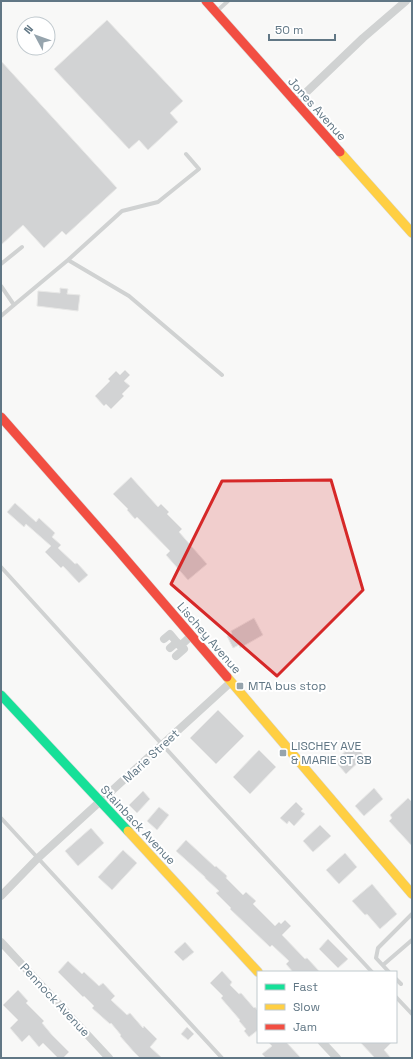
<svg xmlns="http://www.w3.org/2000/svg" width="413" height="1059" viewBox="0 0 413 1059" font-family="'Space Grotesk',sans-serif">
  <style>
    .building { fill: #d2d3d4; stroke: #e8e8e7 }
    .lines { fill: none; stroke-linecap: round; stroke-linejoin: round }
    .fast-casing { stroke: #d5d6d7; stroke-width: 10 }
    .slow-casing { stroke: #d5d6d7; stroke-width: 10 }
    .jam-casing { stroke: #d5d6d7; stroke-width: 10 }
    .lane { stroke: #d0d2d2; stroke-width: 4 }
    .street { stroke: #d0d2d2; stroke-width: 8 }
    .fast { stroke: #16e098; stroke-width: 9 }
    .slow { stroke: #ffcf43; stroke-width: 9 }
    .jam { stroke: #f24e42; stroke-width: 9 }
    .marked { fill: #d62828; fill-opacity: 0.2; stroke: #d62828; stroke-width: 3; stroke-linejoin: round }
    .poi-dot { fill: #96a4ad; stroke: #fff; stroke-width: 1.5 }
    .labels { text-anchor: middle; stroke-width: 4; stroke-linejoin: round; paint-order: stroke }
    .street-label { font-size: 12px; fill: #617785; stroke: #fff }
    .poi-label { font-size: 12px; fill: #617785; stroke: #fff; text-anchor: start }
  </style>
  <rect width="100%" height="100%" fill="#f8f8f7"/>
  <path class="building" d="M107,20L183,101L170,113L178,122L148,150L139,140L129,149L54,69Z
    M1,61L117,188L66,235L62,231L44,248L23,225L1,245Z
    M60,288L68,289L67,294L80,295L78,311L37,306L38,291L60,293Z
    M125,370L130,375L124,381L130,386L122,394L124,396L111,409L106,404L104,406L95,396L110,381L108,379L116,371L120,375Z
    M131,477L158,507L161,504L169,512L167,514L182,529L179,532L207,564L188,580L166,555L170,551L137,517L135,519L127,510L128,509L113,494Z
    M15,503L36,522L39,518L55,533L52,537L61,545L58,548L75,564L77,563L88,575L79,583L63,566L61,568L45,552L51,546L26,524L24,527L7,512Z
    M254,618L263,635L240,648L239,645L233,648L227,636L232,634L231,631Z
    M218,710L244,736L216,764L190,738Z
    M353,744L365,756L346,774L335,761Z
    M259,750L276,767L250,794L233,777Z
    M374,788L383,799L364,816L355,806Z
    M143,791L150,799L137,813L129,805Z
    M408,798L412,802V846L389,821L392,818L390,815Z
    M296,802L303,809L301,811L305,814L294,826L289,821L287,824L280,818Z
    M159,807L169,815L157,830L147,821Z
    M320,825L331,836L313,852L303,841Z
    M91,828L104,843L78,866L65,851Z
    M186,840L215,867L216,866L227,876L226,878L243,895L246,892L256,901L253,904L275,926L279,922L281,924L285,920L291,926L282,935L305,959L307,958L320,972H293L286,964L289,961L272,945L270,947L230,909L231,908L216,893L219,891L205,878V877L176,851Z
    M123,850L137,863L112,890L98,877Z
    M345,853L357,867L339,884L326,870Z
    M372,884L397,914L380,929L367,914L365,915L352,901Z
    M328,939L348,959L338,968L319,949Z
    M185,942L194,952L183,961L174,952Z
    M68,961L82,974L84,972L99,986L103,983L115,996L111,1000L127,1015L130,1013L143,1028L144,1026L157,1039L150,1047L162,1058H140L134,1052L120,1036L121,1035L111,1023L110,1024L92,1008L94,1006L84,996L83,997L58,972Z
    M222,971L232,982L230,985L239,994L241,993L254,1008L255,1007L258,1011V1030L249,1037L244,1031L246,1029L239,1021L240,1020L221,998L223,996L210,983Z
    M18,990L28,1001L26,1003L44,1021L42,1023L52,1035L69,1052L63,1058H58L43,1043L39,1047L29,1035L22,1042L10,1028L18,1020L3,1005Z
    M187,1027L194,1034L188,1040L181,1034Z
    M268,1042H286L301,1058H266L262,1054L272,1046Z
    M360,1042H392L384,1050L391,1058H375Z"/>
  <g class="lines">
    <defs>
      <path id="fast" d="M1,695L128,831"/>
      <path id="slow" d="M340,152L412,233
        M227,677L412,894
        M128,831L258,972"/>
      <path id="jam" d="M206,1L340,152
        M1,417L117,549L227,677"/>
    </defs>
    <use href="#fast" class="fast-casing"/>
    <use href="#slow" class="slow-casing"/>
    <use href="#jam" class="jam-casing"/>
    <path class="lane" d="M217,11L228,1
      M68,260L129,296L222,375
      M1,264L22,247
      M1,286L14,305L1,316
      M14,305L68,260L122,211L158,202L199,169L186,154
      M1,567L209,796L372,972
      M1,818L222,1058
      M383,965L412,940
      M389,972L376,958L378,948L412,914
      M396,979L401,984
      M396,997L412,1014"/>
    <path class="street" d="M295,103L363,38L406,1
      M164,639L170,634L180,646L191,636
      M170,648L177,642
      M176,656L184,649L180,646
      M1,896L38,858L231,682
      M1,942L109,1058
      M322,1042L337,1058"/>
    <use href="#fast" class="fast"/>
    <use href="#slow" class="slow"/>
    <use href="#jam" class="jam"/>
  </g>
  <path class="marked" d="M331,480L363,590L277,676L171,584L222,481Z"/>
  <g class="poi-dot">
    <rect x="236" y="682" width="8" height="8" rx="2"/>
    <rect x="279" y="749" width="8" height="8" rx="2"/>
  </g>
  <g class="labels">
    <g class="street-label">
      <text transform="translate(317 109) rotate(48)" y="4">Jones Avenue</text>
      <text transform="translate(209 638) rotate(49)" y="4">Lischey Avenue</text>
      <text transform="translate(151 756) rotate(-43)" y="4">Marie Street</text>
      <text transform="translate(138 825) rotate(47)" y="4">Stainback Avenue</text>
      <text transform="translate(55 1000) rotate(47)" y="4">Pennock Avenue</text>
    </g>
    <g class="poi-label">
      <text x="248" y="690">MTA bus stop</text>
      <text x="291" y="750">LISCHEY AVE<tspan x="291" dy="14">&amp; MARIE ST SB</tspan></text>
    </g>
  </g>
  <rect width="413" height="1059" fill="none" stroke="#617785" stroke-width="4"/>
  <rect x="257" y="971" width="140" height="72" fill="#ffffff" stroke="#c0c9ce"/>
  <rect x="265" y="984" width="20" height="6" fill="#16e098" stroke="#c0c9ce"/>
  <text x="293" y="991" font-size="12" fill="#617785">Fast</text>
  <rect x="265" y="1004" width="20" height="6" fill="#ffcf43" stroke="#c0c9ce"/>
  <text x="293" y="1011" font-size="12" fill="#617785">Slow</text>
  <rect x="265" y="1024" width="20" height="6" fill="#f24e42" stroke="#c0c9ce"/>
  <text x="293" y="1031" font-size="12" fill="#617785">Jam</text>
  <g transform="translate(36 36) rotate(311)"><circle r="19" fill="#ffffff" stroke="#c0c9ce"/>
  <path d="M0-3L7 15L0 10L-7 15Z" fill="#96a4ad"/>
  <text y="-6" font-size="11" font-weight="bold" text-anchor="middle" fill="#617785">N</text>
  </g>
  <path d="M269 34v6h66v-6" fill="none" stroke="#617785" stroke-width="2"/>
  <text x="275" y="34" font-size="12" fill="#617785" stroke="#ffffff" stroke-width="3" paint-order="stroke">50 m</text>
</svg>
